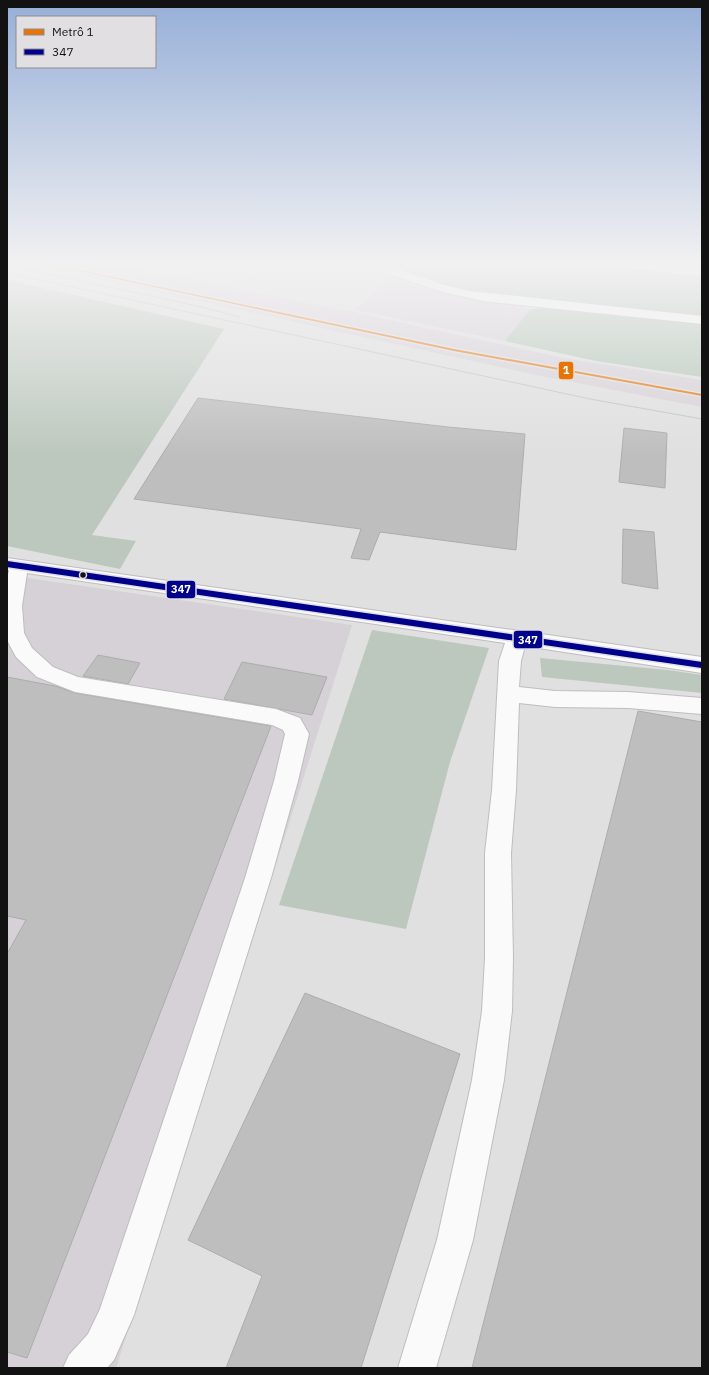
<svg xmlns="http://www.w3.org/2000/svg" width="709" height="1375" viewBox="0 0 709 1375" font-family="'IBM Plex Sans',sans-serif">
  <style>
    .built { fill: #d6d1d7 }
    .green { fill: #bcc8bd }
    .forest { fill: #b4c7b7 }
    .building { fill: #bfbebf; stroke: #adacad }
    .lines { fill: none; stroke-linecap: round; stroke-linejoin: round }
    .minor-casing { stroke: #bfbdbf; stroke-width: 2 }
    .minor { fill: #fafafa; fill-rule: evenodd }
    .tram { stroke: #c2c2c2; stroke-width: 1 }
    .bus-1-casing { stroke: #e1dfe2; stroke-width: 9 }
    .bus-1 { stroke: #00008b; stroke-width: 6 }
    .metro-1-casing { stroke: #e1dfe2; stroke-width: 3 }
    .metro-1 { fill: #e77405; fill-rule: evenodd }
    .bus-dot { fill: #121213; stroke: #e1dfe2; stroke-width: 1.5 }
    .line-badge { stroke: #e1dfe2; stroke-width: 1.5 }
    .badge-label { font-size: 11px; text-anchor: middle; font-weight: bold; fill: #fff }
  </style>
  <rect width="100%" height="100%" fill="#e1e0e1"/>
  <path class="built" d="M25,263H102L353,312L564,358L702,380V407L536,375Z
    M566,263H702V276Z
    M387,281L530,309L505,341L355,310Z
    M7,575L352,625L116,1368H7Z"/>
  <path class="green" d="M7,280L224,329L92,535L136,541L120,569L7,546Z
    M372,630L489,648L450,762L406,929L279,905Z
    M540,658L668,670L702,675V693L542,677Z"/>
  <path class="forest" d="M378,263H561L702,277V316L486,295L439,285Z
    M558,307L702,322V377L596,361L505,341L530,309Z"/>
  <path class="building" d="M198,398L448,427L525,434L516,550L380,532L369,560L351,558L361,529L134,499Z
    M624,428L667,433L665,488L619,482Z
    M623,529L654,532L658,589L622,583Z
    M98,655L140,663L128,684L83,676Z
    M242,662L327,677L312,715L224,699Z
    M7,677L55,686L75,693L271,726L27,1358L7,1352V954L26,920L7,916Z
    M638,711L702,722V1368H472Z
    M305,993L460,1054L361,1368H226L262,1276L188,1240Z"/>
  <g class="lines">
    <defs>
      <path id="minor" d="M608,263H646L702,268V276L614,267L610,266Z
        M392,267L441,284L470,291L702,316V324L482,301L443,292L388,274L386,271L388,268Z
        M7,558L702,657V673L525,646L521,661L519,687L555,691L628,692L702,698V714L628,708L555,707L519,703L516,790L511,853L513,958L512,1011L504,1080L473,1240L436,1368H398L437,1240L472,1080L482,1011L485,958V853L492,790L499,661L505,643L27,573L22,606L24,633L32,648L53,667L78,677L276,709L300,718L309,734L298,781L271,878L134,1315L114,1360L107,1368H63L69,1355L88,1334L100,1309L245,878L274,781L285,734L283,730L272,725L75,692L37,677L16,657L7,640V579L9,570H7Z"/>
    </defs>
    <use href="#minor" class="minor-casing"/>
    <use href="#minor" class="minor"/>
    <path class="tram" d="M7,265L202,307L239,317
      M7,273L590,399L702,419"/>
    <defs>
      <path id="bus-1" d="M7,564L702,665"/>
    </defs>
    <use href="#bus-1" class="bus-1-casing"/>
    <use href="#bus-1" class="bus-1"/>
    <defs>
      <path id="metro-1" d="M41,263H47L454,349L702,394V396L454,351Z"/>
    </defs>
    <use href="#metro-1" class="metro-1-casing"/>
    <use href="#metro-1" class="metro-1"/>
  </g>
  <linearGradient id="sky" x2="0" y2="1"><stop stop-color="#96afd8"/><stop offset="0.58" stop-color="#f2f1f2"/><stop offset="1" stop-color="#f2f1f2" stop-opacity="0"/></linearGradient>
  <rect width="709" height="455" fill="url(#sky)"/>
  <circle class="bus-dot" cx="83" cy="575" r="3.5"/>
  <g class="line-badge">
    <rect x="558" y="361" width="16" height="19" rx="4" fill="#e77405"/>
    <rect x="166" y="580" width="30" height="19" rx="4" fill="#00008b"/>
    <rect x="513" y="630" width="30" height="19" rx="4" fill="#00008b"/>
  </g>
  <g class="badge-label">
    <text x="566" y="374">1</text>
    <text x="181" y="593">347</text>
    <text x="528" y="644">347</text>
  </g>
  <rect width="709" height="1375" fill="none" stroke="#121213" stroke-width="16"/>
  <rect x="16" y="16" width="140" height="52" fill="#e1dfe2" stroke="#8e8d8f"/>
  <rect x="24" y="29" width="20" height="6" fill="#e77405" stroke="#8e8d8f"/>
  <text x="52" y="36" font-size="12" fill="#121213">Metrô 1</text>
  <rect x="24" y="49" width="20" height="6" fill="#00008b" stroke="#8e8d8f"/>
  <text x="52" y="56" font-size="12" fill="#121213">347</text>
</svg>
